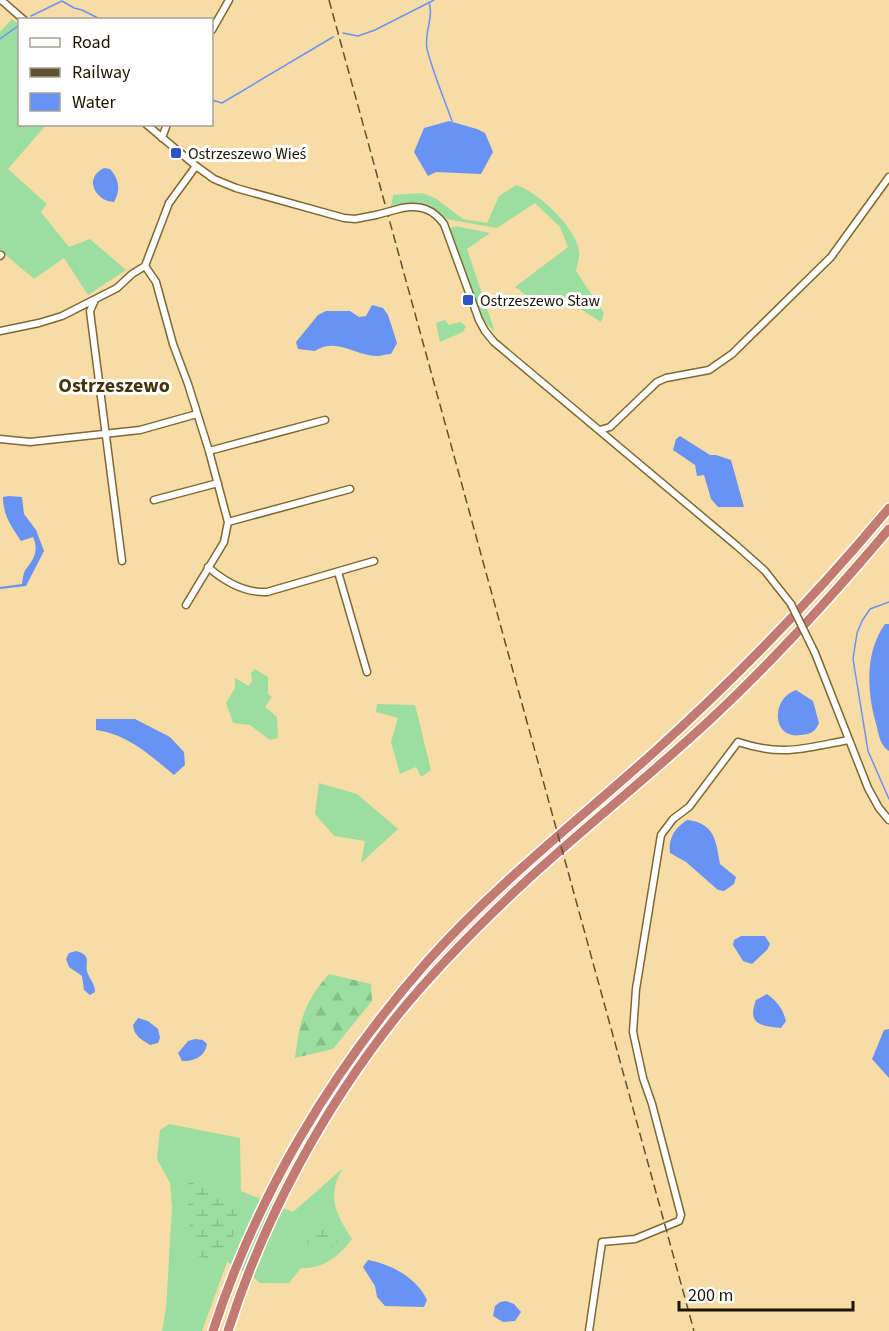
<svg xmlns="http://www.w3.org/2000/svg" width="889" height="1331" viewBox="0 0 889 1331" font-family="'Source Sans 3',sans-serif">
  <style>
    .grass { fill: #9cde9f }
    .forest { fill: url(#forest-firs) }
    .wetland { fill: url(#wetland-marsh) }
    .water { fill: #6992f5 }
    .lines { fill: none; stroke-linecap: round; stroke-linejoin: round }
    .stream { stroke: #6992f5; stroke-width: 1.5 }
    .minor-casing { stroke: #7f6832; stroke-width: 9 }
    .highway-casing { stroke: #fff; stroke-width: 12 }
    .minor { stroke: #fff; stroke-width: 6 }
    .highway { stroke: #c37a73; stroke-width: 9 }
    .rail { stroke: #5f5132; stroke-width: 1.5; stroke-dasharray: 9 4.5; stroke-linecap: butt }
    .minor-bridge-casing { stroke: #7f6832; stroke-width: 9; stroke-linecap: butt }
    .minor-bridge { stroke: #fff; stroke-width: 6 }
    .poi-dot { fill: #2e55c5; stroke: #fff; stroke-width: 2 }
    .labels { text-anchor: middle; stroke-width: 6; stroke-linejoin: round; paint-order: stroke }
    .poi-label { font-size: 16px; fill: #1e1501; stroke: #fff; text-anchor: start }
    .quarter-label { font-size: 20px; font-weight: bold; fill: #453409; stroke: #fff }
  </style>
  <defs>
    <pattern id="forest-firs" width="22" height="20" patternUnits="userSpaceOnUse" patternTransform="scale(1.5)"><rect width="22" height="20" fill="#9cde9f"/><path d="M5 1l3.5 6h-7zM16 11l3.5 6h-7z" fill="#86be87"/></pattern>
    <pattern id="wetland-marsh" width="20" height="14" patternUnits="userSpaceOnUse" patternTransform="scale(1.5)"><rect width="20" height="14" fill="#9cde9f"/><path d="M1 5h8M5 5V1M11 12h8M15 12V8" fill="none" stroke="#86be87"/></pattern>
  </defs>
  <rect width="100%" height="100%" fill="#f7dda5"/>
  <path class="grass" d="M12,19L19,25L20,124L46,125L8,169L47,204L41,212L69,247L90,239L126,270L88,295L64,258L34,279L0,250V32Z
    M516,185C537,191 578,229 579,252C580,258 577,265 576,271L604,313L601,322L558,295L527,296L515,287L568,247L560,227L535,203L497,228L446,219L431,208L423,204L413,203L391,207L393,195L422,193L435,198L463,219L487,223L499,196Z
    M455,226L490,233L467,249L495,332L484,321L449,229Z
    M445,320L449,325L460,322L466,326L463,332L440,342L436,323Z
    M255,669L268,677V694L272,697L265,707L277,717L278,738L270,740L250,725L233,723L226,703L235,688V678L249,686L252,681L251,673Z
    M377,704L415,705L431,770L421,777L416,767L400,774L391,742L398,718L376,712Z
    M319,783L357,794L398,829L361,863L365,841L334,836L315,814Z
    M169,1124L240,1138L241,1191L293,1212L343,1168C326,1196 336,1214 352,1239C339,1256 324,1269 301,1268L289,1283H260L252,1276L227,1262L202,1331H162L166,1308L172,1208L170,1183L157,1159L160,1130Z"/>
  <path class="forest" d="M329,974L371,984L372,1001L333,1049L295,1058C300,1021 303,1003 329,974Z"/>
  <path class="wetland" d="M191,1179C206,1191 223,1199 237,1211C238,1235 232,1241 216,1259L199,1257L191,1241L187,1186Z
    M318,1229L332,1232L339,1237V1240C331,1253 320,1248 308,1244L305,1238L308,1230Z"/>
  <path class="water" d="M449,121L477,129L485,133L493,152L481,174L436,172L428,176L414,152L424,128Z
    M104,168L110,169C119,179 121,190 114,202C97,202 82,179 104,168Z
    M372,305L383,308L388,315L397,343L391,354C387,354 381,356 377,356C355,356 336,337 315,351L298,349L296,342L318,315L326,311H350L359,317L366,316Z
    M680,436L710,455H716L731,460L744,507H718L711,499L704,475L697,476L695,465L673,450L676,439Z
    M9,496L22,497L24,514L36,530L44,551L26,586L0,589V587L22,584C23,579 23,573 26,569C34,559 39,550 33,537L21,541C11,526 3,515 3,497Z
    M885,624H889V751C881,746 879,737 877,727C867,694 864,653 885,624Z
    M796,690L813,701L819,723C815,732 811,734 801,735C772,740 770,699 796,690Z
    M96,719H135L170,737L184,752L185,765L174,775C150,755 127,734 96,730Z
    M687,820C715,823 716,841 720,864L736,877L734,884L724,891L718,890L686,862L670,853C668,838 675,828 687,820Z
    M741,936H765L770,944L767,950L752,964L743,961L733,945L734,940Z
    M76,951C94,956 83,963 88,974C91,981 95,984 95,992L90,995L84,990L82,976L69,967L66,959L69,953Z
    M767,994C777,1001 783,1009 786,1021L781,1028C760,1026 747,1024 756,1000Z
    M138,1018L148,1021L158,1029L160,1038L158,1043L150,1045C141,1039 134,1036 133,1025Z
    M889,1029V1078L872,1059L884,1030Z
    M195,1039L203,1040L207,1044C205,1057 193,1062 182,1061L178,1053L188,1041Z
    M368,1260C391,1264 417,1278 427,1300L424,1307L385,1306L377,1297L375,1286L363,1267Z
    M506,1301L514,1304L521,1312L515,1321L503,1322L493,1316L495,1306L500,1302Z"/>
  <g class="lines">
    <path class="stream" d="M429,2C434,18 424,32 427,49C433,73 444,98 452,121
      M31,16L62,1L74,8L82,10L102,20
      M343,33L358,36L375,30L434,0
      M0,39L18,26
      M212,100L222,103L333,37
      M889,602L870,609L862,621L857,633L853,659L868,751L889,799"/>
    <defs>
      <path id="minor" d="M1,0L24,20
        M212,30L229,0
        M146,124L196,166L214,179L236,188L344,218L355,219L376,215
        M162,138L167,124
        M402,208C421,205 433,209 444,224L479,320L485,331L494,342L737,546L765,571L791,604
        M0,256L1,255
        M145,266L156,282L173,344L188,384L209,451L228,522L224,542L186,605
        M95,300L90,311L91,319L122,561
        M0,331L39,323L62,316L117,288L132,274L145,266L169,203L196,166
        M600,430L610,427L657,382L666,378L709,370L732,354L831,257L889,177
        M0,439L30,442L140,430L197,414
        M209,451L325,420
        M154,500L218,483
        M228,522L350,489
        M208,567C225,582 244,593 267,592L374,561
        M338,572L367,672
        M815,653L868,788L879,808L889,820
        M589,1331L602,1242L635,1239L679,1221L681,1215L652,1104L643,1078L633,1032L636,989L661,835L673,819L689,807L738,742C784,757 804,748 849,740"/>
      <path id="highway" d="M213,1331C257,1195 332,1070 426,963C494,886 576,822 652,754C737,677 816,596 889,508
        M228,1331C264,1218 323,1109 397,1016C436,968 480,924 525,882C586,826 651,775 712,718C774,660 834,594 889,529"/>
    </defs>
    <use href="#minor" class="minor-casing"/>
    <use href="#highway" class="highway-casing"/>
    <use href="#minor" class="minor"/>
    <use href="#highway" class="highway"/>
    <path class="rail" d="M329,0L694,1331"/>
    <defs>
      <path id="minor-bridge" d="M376,215L402,208
        M791,604L815,653"/>
    </defs>
    <use href="#minor-bridge" class="minor-bridge-casing"/>
    <use href="#minor-bridge" class="minor-bridge"/>
  </g>
  <g class="poi-dot">
    <rect x="170" y="147" width="12" height="12" rx="3"/>
    <rect x="462" y="294" width="12" height="12" rx="3"/>
  </g>
  <g class="labels">
    <g class="poi-label">
      <text x="188" y="159">Ostrzeszewo Wieś</text>
      <text x="480" y="306">Ostrzeszewo Staw</text>
    </g>
    <g class="quarter-label">
      <text x="114" y="392">Ostrzeszewo</text>
    </g>
  </g>
  <rect x="18" y="18" width="195" height="108" fill="#ffffff" stroke="#a5a199" stroke-width="1.5"/>
  <rect x="30" y="38" width="30" height="9" fill="#ffffff" stroke="#a5a199" stroke-width="1.5"/>
  <text x="72" y="48" font-size="18" fill="#1e1501">Road</text>
  <rect x="30" y="68" width="30" height="9" fill="#5f5132" stroke="#a5a199" stroke-width="1.5"/>
  <text x="72" y="78" font-size="18" fill="#1e1501">Railway</text>
  <rect x="30" y="93" width="30" height="18" fill="#6992f5" stroke="#a5a199" stroke-width="1.5"/>
  <text x="72" y="108" font-size="18" fill="#1e1501">Water</text>
  <path d="M679 1301v9h174v-9" fill="none" stroke="#1e1501" stroke-width="3"/>
  <text x="688" y="1301" font-size="18" fill="#1e1501" stroke="#ffffff" stroke-width="4.5" paint-order="stroke">200 m</text>
</svg>
